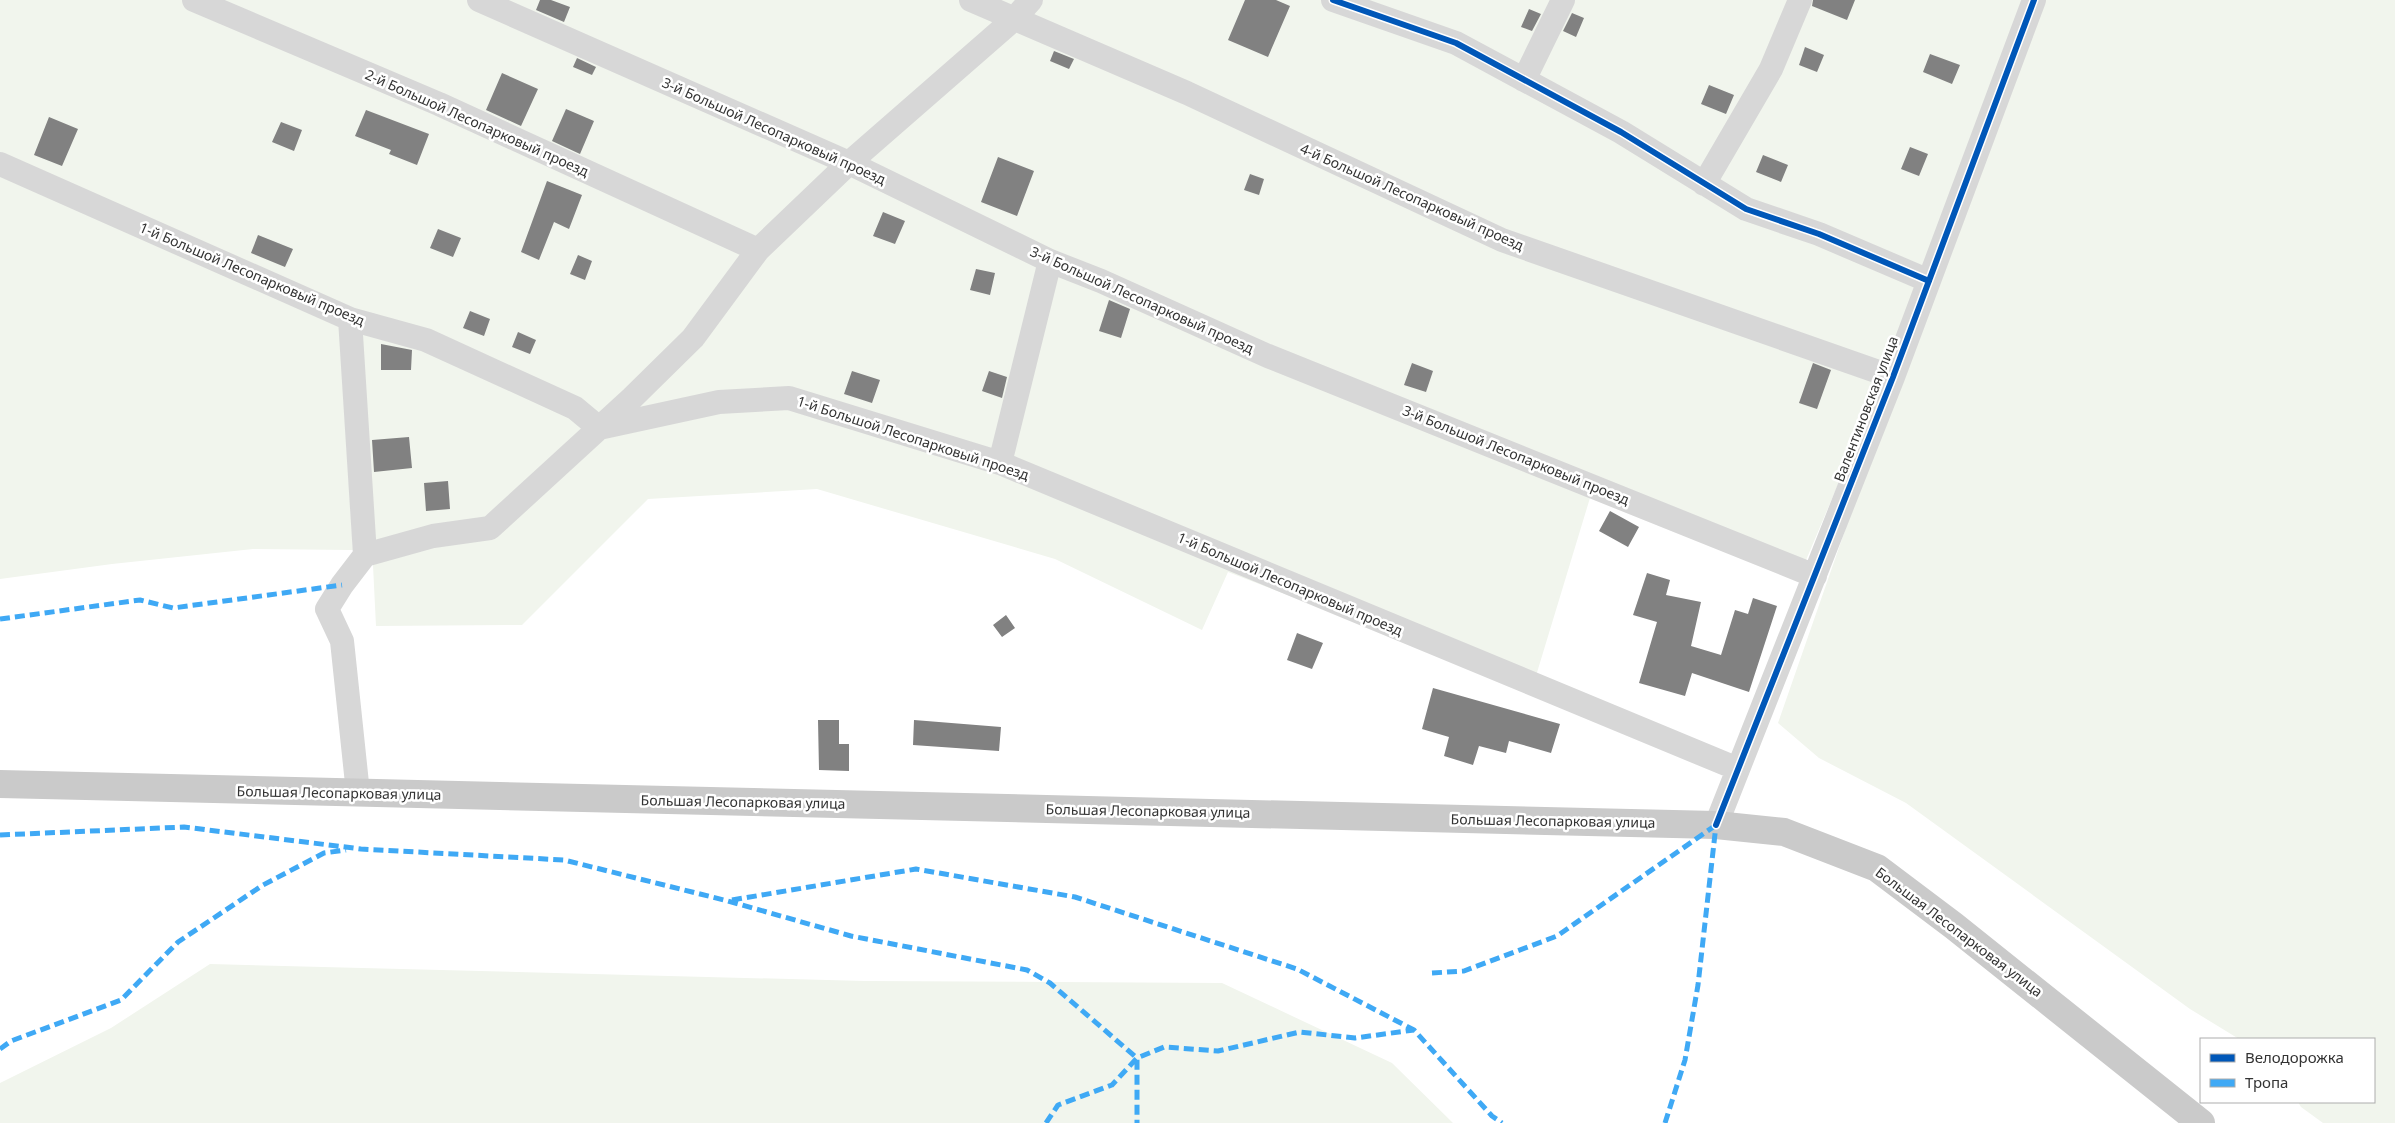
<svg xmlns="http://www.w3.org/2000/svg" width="2395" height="1123" viewBox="0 0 2395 1123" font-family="'Noto Sans',sans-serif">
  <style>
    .green { fill: #f1f5ed }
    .building { fill: #818181 }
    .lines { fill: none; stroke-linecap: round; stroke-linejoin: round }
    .minor { stroke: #d7d7d7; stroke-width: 24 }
    .major { stroke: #cacaca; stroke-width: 28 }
    .quiet { stroke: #3fa9f5; stroke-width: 5; stroke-dasharray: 10 5; stroke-linecap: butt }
    .cycleway-casing { stroke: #fff; stroke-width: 9 }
    .cycleway { stroke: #0057b8; stroke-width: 6 }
    .labels { text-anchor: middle; stroke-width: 5; stroke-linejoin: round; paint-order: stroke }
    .street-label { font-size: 14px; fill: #333; stroke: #fff }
  </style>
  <rect width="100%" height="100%" fill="#fff"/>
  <path class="green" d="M0,0H2395V1123H2323L2301,1107L2298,1102H2374V1039H2239L2190,1009L1906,803L1819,758L1778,723L1969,174L1801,572L1593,488L1532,689L1228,572L1202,630L1055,559L817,489L648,499L522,625L376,626L361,322L0,160Z
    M0,175L339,324L353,550L253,549L112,564L0,579Z
    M210,964L865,981L1222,983L1392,1063L1453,1123H0V1083L111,1028Z"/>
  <path class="building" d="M540,0H551L570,7L564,22L536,10Z
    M1245,0H1276L1290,6L1268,57L1228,40Z
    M1813,0H1855L1847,20L1812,6Z
    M1529,9L1541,14L1532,31L1521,27Z
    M1572,13L1584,18L1576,37L1563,31Z
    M1805,47L1824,55L1817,72L1799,65Z
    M1054,51L1074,59L1069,69L1050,61Z
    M1930,54L1960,65L1952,84L1923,72Z
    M577,58L596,67L592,75L573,67Z
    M502,73L538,89L521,126L486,110Z
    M1709,85L1734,95L1726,114L1701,104Z
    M566,109L594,121L580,154L552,141Z
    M366,110L429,134L417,165L389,154L391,150L355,136Z
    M49,117L78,129L62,166L34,155Z
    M281,122L302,130L294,151L272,142Z
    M1910,147L1928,154L1919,176L1901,169Z
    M1763,155L1788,165L1781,182L1756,172Z
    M998,157L1034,171L1017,216L981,202Z
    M1250,174L1264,179L1259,195L1244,190Z
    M547,181L582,195L569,229L554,222L539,260L521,252Z
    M883,212L905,221L895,244L873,236Z
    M438,229L461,238L453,257L430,248Z
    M258,235L293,249L285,267L251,253Z
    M578,255L592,261L585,280L570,274Z
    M976,269L995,273L990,295L970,290Z
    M1109,300L1130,309L1121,338L1099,331Z
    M470,311L490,319L484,336L463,328Z
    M518,332L536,340L530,354L512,347Z
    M381,344L412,350L411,370H381Z
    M1412,363L1433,371L1426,392L1404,385Z
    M1813,363L1831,370L1817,409L1799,403Z
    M852,371L880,380L872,403L844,394Z
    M989,371L1007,377L1002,398L982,391Z
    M409,437L412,468L374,472L372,440Z
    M448,481L450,509L426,511L424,483Z
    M1610,511L1639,527L1628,547L1599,531Z
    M1647,573L1670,580L1666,595L1701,602L1691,646L1721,655L1735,610L1748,614L1753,598L1777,606L1749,692L1692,673L1685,696L1639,683L1657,622L1633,615Z
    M1006,615L1015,628L1002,637L993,625Z
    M1297,633L1323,643L1312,669L1287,660Z
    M1433,688L1560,724L1551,753L1509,741L1506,753L1479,746L1473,765L1444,756L1449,737L1422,729Z
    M818,720H839V744H849V771L819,770Z
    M914,720L1001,727L999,751L913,745Z"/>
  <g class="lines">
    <path class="minor" d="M194,0L439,104L758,250
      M479,0L849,163L1050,261L1101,281L1268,356L1815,576
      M971,0L1187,93L1502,240L1893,377
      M1333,0L1456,43L1621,132L1746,209L1819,234L1929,281
      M1524,80L1563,0
      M0,164L350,319L426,340L575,408L599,428L719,402L789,398L1000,463L1738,769
      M1704,184L1771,69L1800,0
      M350,319L365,555
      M1000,463L1050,261
      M358,793L342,641L327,609L342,585L365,555L433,536L490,528L632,398L693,338L758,250L849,163L1014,19L1031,0
      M1716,825L1893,377L2034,0"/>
    <path class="major" d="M0,784L1716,825L1784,832L1877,868L1954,926L2201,1123"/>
    <path class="quiet" d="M0,619L140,600L173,608L342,585
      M0,835L184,827L361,849L564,860L728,901L851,936L1027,970L1050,983L1137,1058V1123
      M732,900L916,869L1075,897L1297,969L1414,1030L1492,1116L1502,1123
      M1432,973L1464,971L1557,936L1716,825
      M0,1049L11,1041L121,1000L178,942L263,885L324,853L346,850
      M1046,1123L1058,1105L1112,1085L1137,1058L1164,1047L1218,1051L1300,1032L1355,1038L1414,1030
      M1665,1123L1685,1060L1698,985L1716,825"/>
    <defs>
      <path id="cycleway" d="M1333,0L1456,43L1621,132L1746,209L1819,234L1929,281
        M1716,825L1893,377L2034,0"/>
    </defs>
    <use href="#cycleway" class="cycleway-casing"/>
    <use href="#cycleway" class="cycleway"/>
  </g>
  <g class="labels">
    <g class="street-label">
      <text transform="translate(477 123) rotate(24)" y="5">2-й Большой Лесопарковый проезд</text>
      <text transform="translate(774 131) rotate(24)" y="5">3-й Большой Лесопарковый проезд</text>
      <text transform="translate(1412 197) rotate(24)" y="5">4-й Большой Лесопарковый проезд</text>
      <text transform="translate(252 274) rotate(23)" y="5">1-й Большой Лесопарковый проезд</text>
      <text transform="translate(1142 300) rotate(24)" y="5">3-й Большой Лесопарковый проезд</text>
      <text transform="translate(1866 409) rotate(-69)" y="5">Валентиновская улица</text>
      <text transform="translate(913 438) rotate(18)" y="5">1-й Большой Лесопарковый проезд</text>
      <text transform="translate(1516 455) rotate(22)" y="5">3-й Большой Лесопарковый проезд</text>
      <text transform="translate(1290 584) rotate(23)" y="5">1-й Большой Лесопарковый проезд</text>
      <text transform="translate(339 793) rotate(1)" y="5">Большая Лесопарковая улица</text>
      <text transform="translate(743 802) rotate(1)" y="5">Большая Лесопарковая улица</text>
      <text transform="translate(1148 811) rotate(1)" y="5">Большая Лесопарковая улица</text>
      <text transform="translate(1553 821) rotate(1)" y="5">Большая Лесопарковая улица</text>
      <text transform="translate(1959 932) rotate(37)" y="5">Большая Лесопарковая улица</text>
    </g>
  </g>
  <rect x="2200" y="1038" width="175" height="65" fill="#ffffff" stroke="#adadad"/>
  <rect x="2210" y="1054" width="25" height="8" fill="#0057b8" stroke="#adadad"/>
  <text x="2245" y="1063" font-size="15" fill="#333333">Велодорожка</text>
  <rect x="2210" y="1079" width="25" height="8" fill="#3fa9f5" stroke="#adadad"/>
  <text x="2245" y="1088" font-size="15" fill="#333333">Тропа</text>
</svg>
